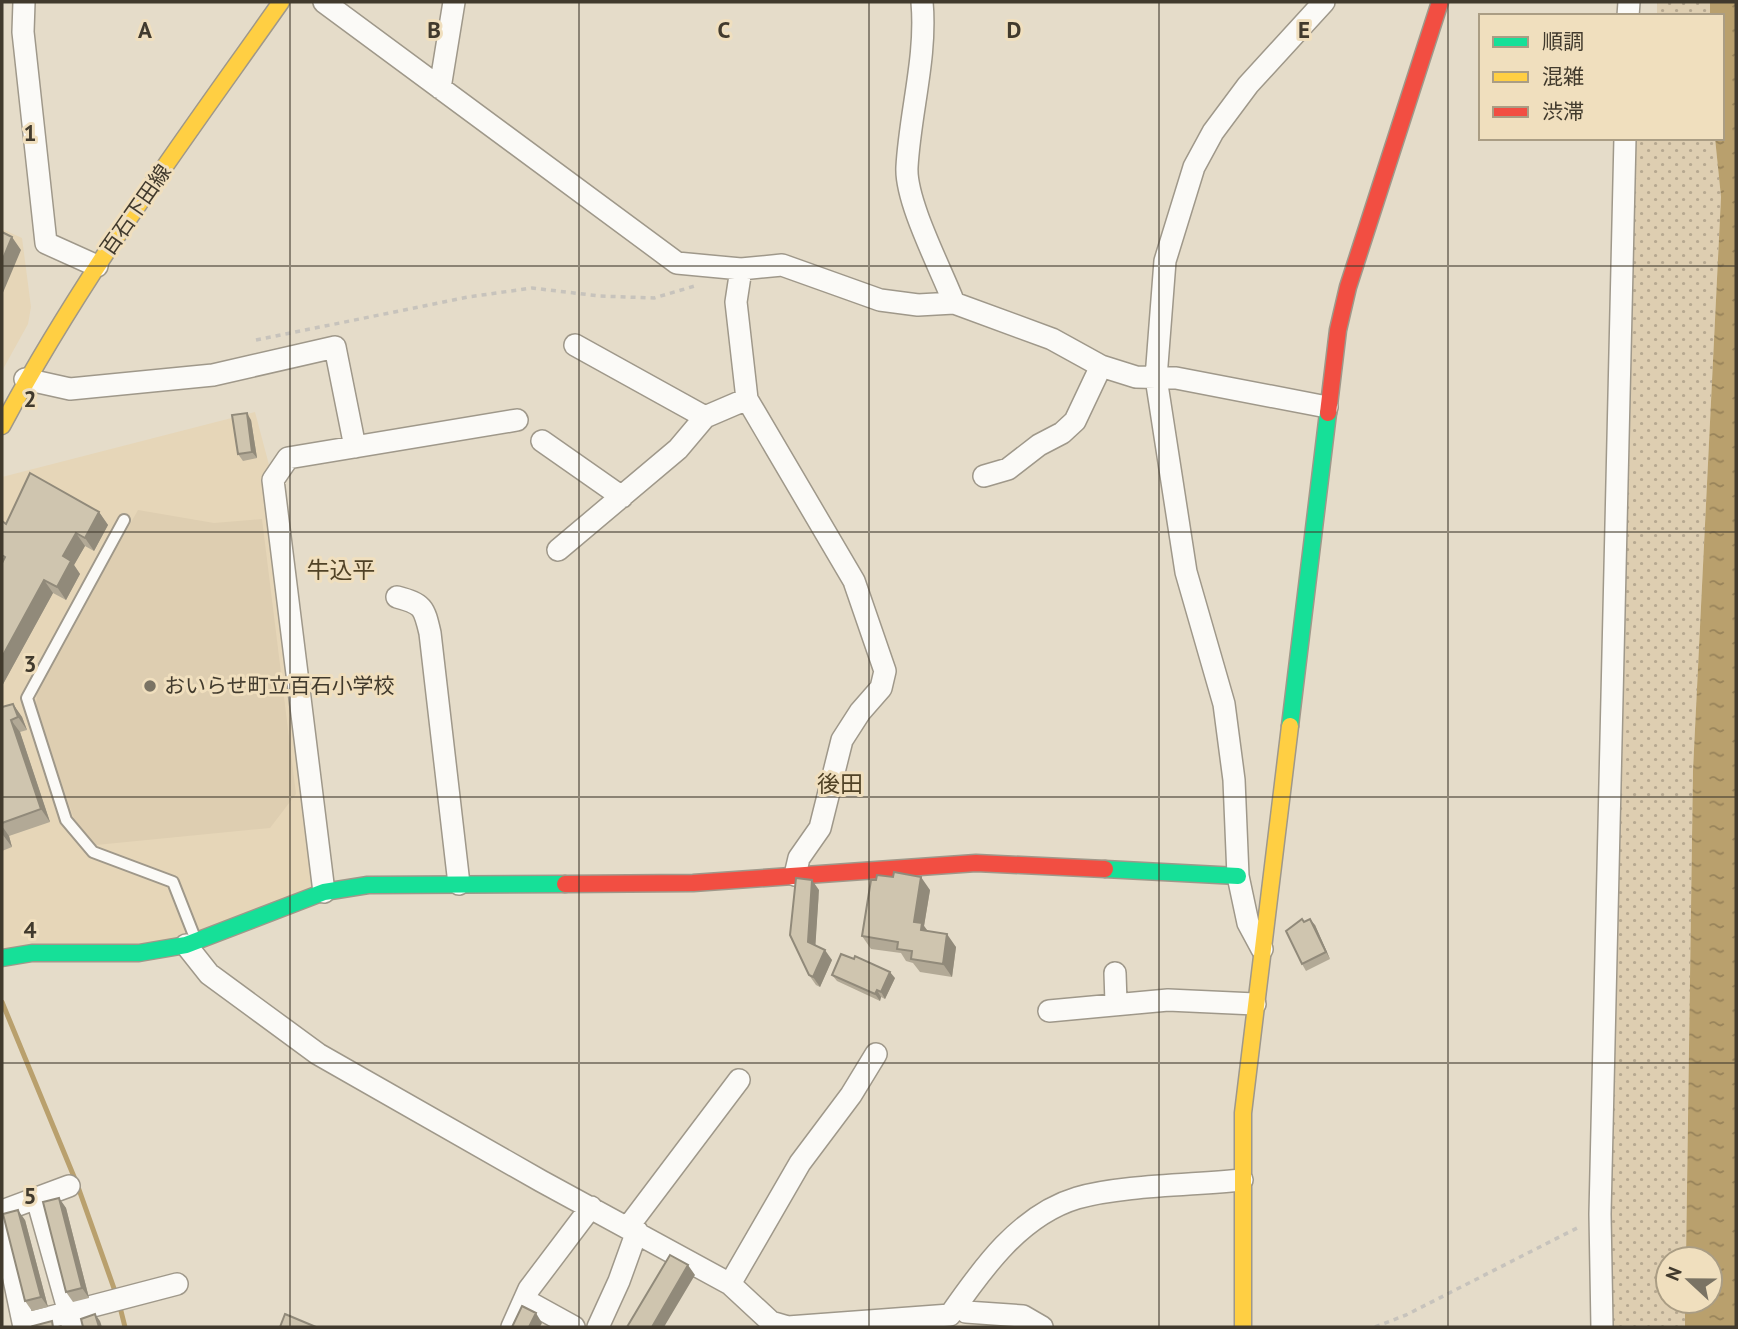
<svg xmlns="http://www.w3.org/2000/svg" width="1738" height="1329" viewBox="0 0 1738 1329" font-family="'PT Sans','Noto Sans JP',sans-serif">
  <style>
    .built { fill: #e6d6b8 }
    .green { fill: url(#green-dots) }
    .pitch { fill: #deceb1 }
    .water { fill: url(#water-ripples) }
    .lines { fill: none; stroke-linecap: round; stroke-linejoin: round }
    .stream { stroke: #b9a06d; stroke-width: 5 }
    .lane-casing { stroke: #9f988a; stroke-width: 14 }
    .street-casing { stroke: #9f988a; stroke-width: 24 }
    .fast-casing { stroke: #9f988a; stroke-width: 19 }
    .slow-casing { stroke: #9f988a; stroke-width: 19 }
    .jam-casing { stroke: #9f988a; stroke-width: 19 }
    .path { stroke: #c7c3bc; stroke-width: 3.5; stroke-dasharray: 5 5; stroke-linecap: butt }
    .lane { stroke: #fbfaf7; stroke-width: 10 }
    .street { stroke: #fbfaf7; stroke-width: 21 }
    .fast { stroke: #16e098; stroke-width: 16 }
    .slow { stroke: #ffcf43; stroke-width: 16 }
    .jam { stroke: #f24e42; stroke-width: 16 }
    .wall { fill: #b2a996 }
    .shaded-wall { fill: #918a7a }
    .building { fill: #cfc5af; stroke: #918a7a; stroke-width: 2 }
    .grid { fill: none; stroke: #413a2d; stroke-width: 2; stroke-opacity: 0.55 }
    .poi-dot { fill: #7a7364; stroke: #f0dfbe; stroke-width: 2.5 }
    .labels { text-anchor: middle; stroke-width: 6; stroke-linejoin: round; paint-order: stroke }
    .street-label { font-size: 21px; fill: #413a2d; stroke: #f0dfbe }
    .poi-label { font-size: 21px; fill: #413a2d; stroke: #f0dfbe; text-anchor: start }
    .neighbourhood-label { font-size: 23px; fill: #504226; stroke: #f0dfbe }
    .grid-label { font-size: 23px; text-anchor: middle; font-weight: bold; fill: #413a2d; stroke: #f0dfbe; stroke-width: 6; stroke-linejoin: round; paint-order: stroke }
  </style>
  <defs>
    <pattern id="green-dots" width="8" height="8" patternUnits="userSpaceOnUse" patternTransform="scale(1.75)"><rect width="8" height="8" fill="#deceb1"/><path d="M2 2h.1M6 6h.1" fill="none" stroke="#b6a890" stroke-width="1.8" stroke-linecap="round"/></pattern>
    <pattern id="water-ripples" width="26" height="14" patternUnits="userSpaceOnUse" patternTransform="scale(1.75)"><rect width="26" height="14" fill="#b9a06d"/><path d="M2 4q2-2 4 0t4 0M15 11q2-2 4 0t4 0" fill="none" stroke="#98835a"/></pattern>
  </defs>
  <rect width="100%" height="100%" fill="#e5dcc9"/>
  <path class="built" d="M2,229L22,238L31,307L28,324L2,371Z
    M255,412L273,480L324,892L186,945L2,955V477Z"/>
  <path class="green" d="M1657,2H1710V16H1657Z
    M1635,138H1715L1721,197L1693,770L1686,1259H1668V1301H1685V1327H1611L1608,1213Z"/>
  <path class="pitch" d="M138,510L214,523L262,519L296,794L270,828L96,845L74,819L36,710L37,689Z"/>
  <path class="water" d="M1710,2H1736V1327H1685V1301H1710V1259H1686L1693,770L1721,197L1715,138H1722V16H1710Z"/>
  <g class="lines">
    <path class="stream" d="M2,1002L77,1184L116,1294
      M119,1303L125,1327"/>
    <defs>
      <path id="lane" d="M124,520L27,698L66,820L93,852L173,882L195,938"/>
      <path id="street" d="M24,2L23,32L46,243L97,266
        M324,2L677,263L741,269L782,265L880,300L918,305L954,303L1052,339L1101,366L1136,377L1176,378L1327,407
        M922,2C927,57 910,112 907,167C905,201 941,269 954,303
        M1628,16L1629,2
        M440,88L454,2
        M741,269L736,302L747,399L854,581L885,671L881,688L860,712L842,740L820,828L799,858L795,875
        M575,345L705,417
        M25,379L70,389L213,375L335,347L355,447
        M542,441L622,497
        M984,476L1008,469L1039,445L1062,433L1075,421L1101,366
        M558,550L678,449L705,417L747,399
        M397,597C423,604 424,607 430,633L459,884
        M324,892L273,480L288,458L517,420
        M186,945L209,974L318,1054L541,1181L730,1284L771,1322L788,1327L950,1315C982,1269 1020,1215 1077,1198C1121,1185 1195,1185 1242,1180
        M1262,949L1248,923L1238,876L1234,780L1224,704L1186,572L1156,378L1165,261L1194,167L1213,132L1248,85L1324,2
        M1115,973L1116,1003
        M1049,1011L1168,1000L1255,1004
        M37,1199L73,1327
        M2,1211L69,1186
        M2,1222L24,1327
        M628,1227L739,1080
        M730,1284L800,1163L851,1095L876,1054
        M525,1300L574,1327
        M966,1312L1023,1316L1042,1327
        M24,1324L177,1284
        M512,1327L529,1289L591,1207
        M598,1327L619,1281L637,1231
        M1602,1327L1600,1214L1625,138"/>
      <path id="fast" d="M1290,726L1328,413
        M1105,869L1238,876
        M2,958L32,953H139L186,945L324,892L368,885L565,884"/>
      <path id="slow" d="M2,426C82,276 183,141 281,2
        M1243,1327V1113L1290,726"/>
      <path id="jam" d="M1328,413L1338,330L1348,287L1440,2
        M565,884L693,883L976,863L1105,869"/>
    </defs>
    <use href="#lane" class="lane-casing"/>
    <use href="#street" class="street-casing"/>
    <use href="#fast" class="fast-casing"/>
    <use href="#slow" class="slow-casing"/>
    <use href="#jam" class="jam-casing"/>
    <path class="path" d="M256,340L468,297L532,288L600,296L654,298L698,285
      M1375,1327L1406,1315L1581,1226"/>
    <use href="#lane" class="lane"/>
    <use href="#street" class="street"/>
    <use href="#fast" class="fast"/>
    <use href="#slow" class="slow"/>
    <use href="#jam" class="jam"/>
  </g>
  <path class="wall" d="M251,420L257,458L243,461L238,454Z
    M99,512L108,525L94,551L85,546L74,565L80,574L66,600L53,593L2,686V521L6,524Z
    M13,704L22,717L27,730L20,732L50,822L9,836L12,847L2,851V707Z
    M819,890L815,946L832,960L820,987L816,985L809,975Z
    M930,890L924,926L928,931L956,947L952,977L920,972L913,963L906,961L901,953L871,949L862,936Z
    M1304,922L1315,925L1330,959L1306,971L1302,964Z
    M832,975L895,978L885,999L881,997L880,1001L837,981Z
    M59,1198L66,1208L89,1298L73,1302L66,1292Z
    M25,1220L48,1307L32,1311L25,1301Z"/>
  <path class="shaded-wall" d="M12,237L21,250L2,295V261Z
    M247,413L251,420L257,458L252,452Z
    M99,512L108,525L94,551L85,538Z
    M76,533L85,546L74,565L80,574L66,600L57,587L63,556Z
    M44,580L53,593L2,686V657Z
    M13,704L22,717L27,730L18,717Z
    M11,720L20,732L50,822L41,809Z
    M2,826L9,836L12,847L3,835Z
    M921,877L930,890L924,926L931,936L923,934L914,922Z
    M812,880L819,890L815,952L808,942Z
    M1310,919L1315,925L1330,959L1326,952Z
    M947,934L956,947L952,977L943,964Z
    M825,950L832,960L820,987L813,977Z
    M890,972L895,978L885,999L881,992Z
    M877,990L881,997L880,1001L875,994Z
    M59,1198L66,1208L89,1298L82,1288Z
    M18,1210L25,1220L48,1307L41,1297Z
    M688,1265L695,1275L664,1327H652Z
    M536,1313L542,1323L540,1327H529Z
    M95,1314L100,1321L102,1327H99Z"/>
  <path class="building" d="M2,232L12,237L2,261Z
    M247,413L252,452L238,454L232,415Z
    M30,473L99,512L85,538L76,533L63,556L71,561L57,587L44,580L2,657V563L5,557L2,555V521L6,524Z
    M13,704L18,717L11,720L41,809L2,823V707Z
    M894,872L921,877L914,922L922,923L921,930L947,934L943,964L911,959L912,951L897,949L898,942L862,936L871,880H876L877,875L893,877Z
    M796,878L812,880L808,942L825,950L813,977L809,975L790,935Z
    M1302,919L1304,922L1310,919L1326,952L1302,964L1286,931Z
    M841,954L854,959L855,956L890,972L881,992L877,990L875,994L832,975Z
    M59,1198L82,1288L66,1292L43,1202Z
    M18,1210L41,1297L25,1301L3,1214Z
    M670,1255L688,1265L652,1327H627Z
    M522,1306L536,1313L529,1327H512Z
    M95,1314L99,1327H83L81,1319Z
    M285,1314L316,1327H280Z
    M52,1321L53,1327H34L33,1326Z"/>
  <path class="grid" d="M290,2V1327M579,2V1327M869,2V1327M1159,2V1327M1448,2V1327M2,266H1736M2,532H1736M2,797H1736M2,1063H1736"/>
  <circle class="poi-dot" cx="150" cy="686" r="7"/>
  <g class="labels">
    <g class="street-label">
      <text transform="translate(136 210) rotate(-55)" y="7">百石下田線</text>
    </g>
    <g class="poi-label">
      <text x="164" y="693">おいらせ町立百石小学校</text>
    </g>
    <g class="neighbourhood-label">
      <text x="341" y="578">牛込平</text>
      <text x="840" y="792">後田</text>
    </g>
  </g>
  <g class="grid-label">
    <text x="145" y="38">A</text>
    <text x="434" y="38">B</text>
    <text x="724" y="38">C</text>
    <text x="1014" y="38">D</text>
    <text x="1304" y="38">E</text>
    <text x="30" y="141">1</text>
    <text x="30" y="407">2</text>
    <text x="30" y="672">3</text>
    <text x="30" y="938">4</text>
    <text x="30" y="1204">5</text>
  </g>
  <rect width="1738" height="1329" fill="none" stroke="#413a2d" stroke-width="7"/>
  <rect x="1479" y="14" width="245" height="126" fill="#f0dfbe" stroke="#aa9d84" stroke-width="2"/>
  <rect x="1493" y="37" width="35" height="10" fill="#16e098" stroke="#aa9d84" stroke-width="2"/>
  <text x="1542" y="49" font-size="21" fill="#413a2d">順調</text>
  <rect x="1493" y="72" width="35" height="10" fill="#ffcf43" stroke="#aa9d84" stroke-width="2"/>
  <text x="1542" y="84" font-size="21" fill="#413a2d">混雑</text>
  <rect x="1493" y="107" width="35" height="10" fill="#f24e42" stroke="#aa9d84" stroke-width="2"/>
  <text x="1542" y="119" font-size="21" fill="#413a2d">渋滞</text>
  <g transform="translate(1689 1280) rotate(292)"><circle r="33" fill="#f0dfbe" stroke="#aa9d84" stroke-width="2"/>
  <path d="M0-5L12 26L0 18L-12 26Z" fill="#7a7364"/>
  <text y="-10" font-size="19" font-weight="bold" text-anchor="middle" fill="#413a2d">N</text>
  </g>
</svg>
